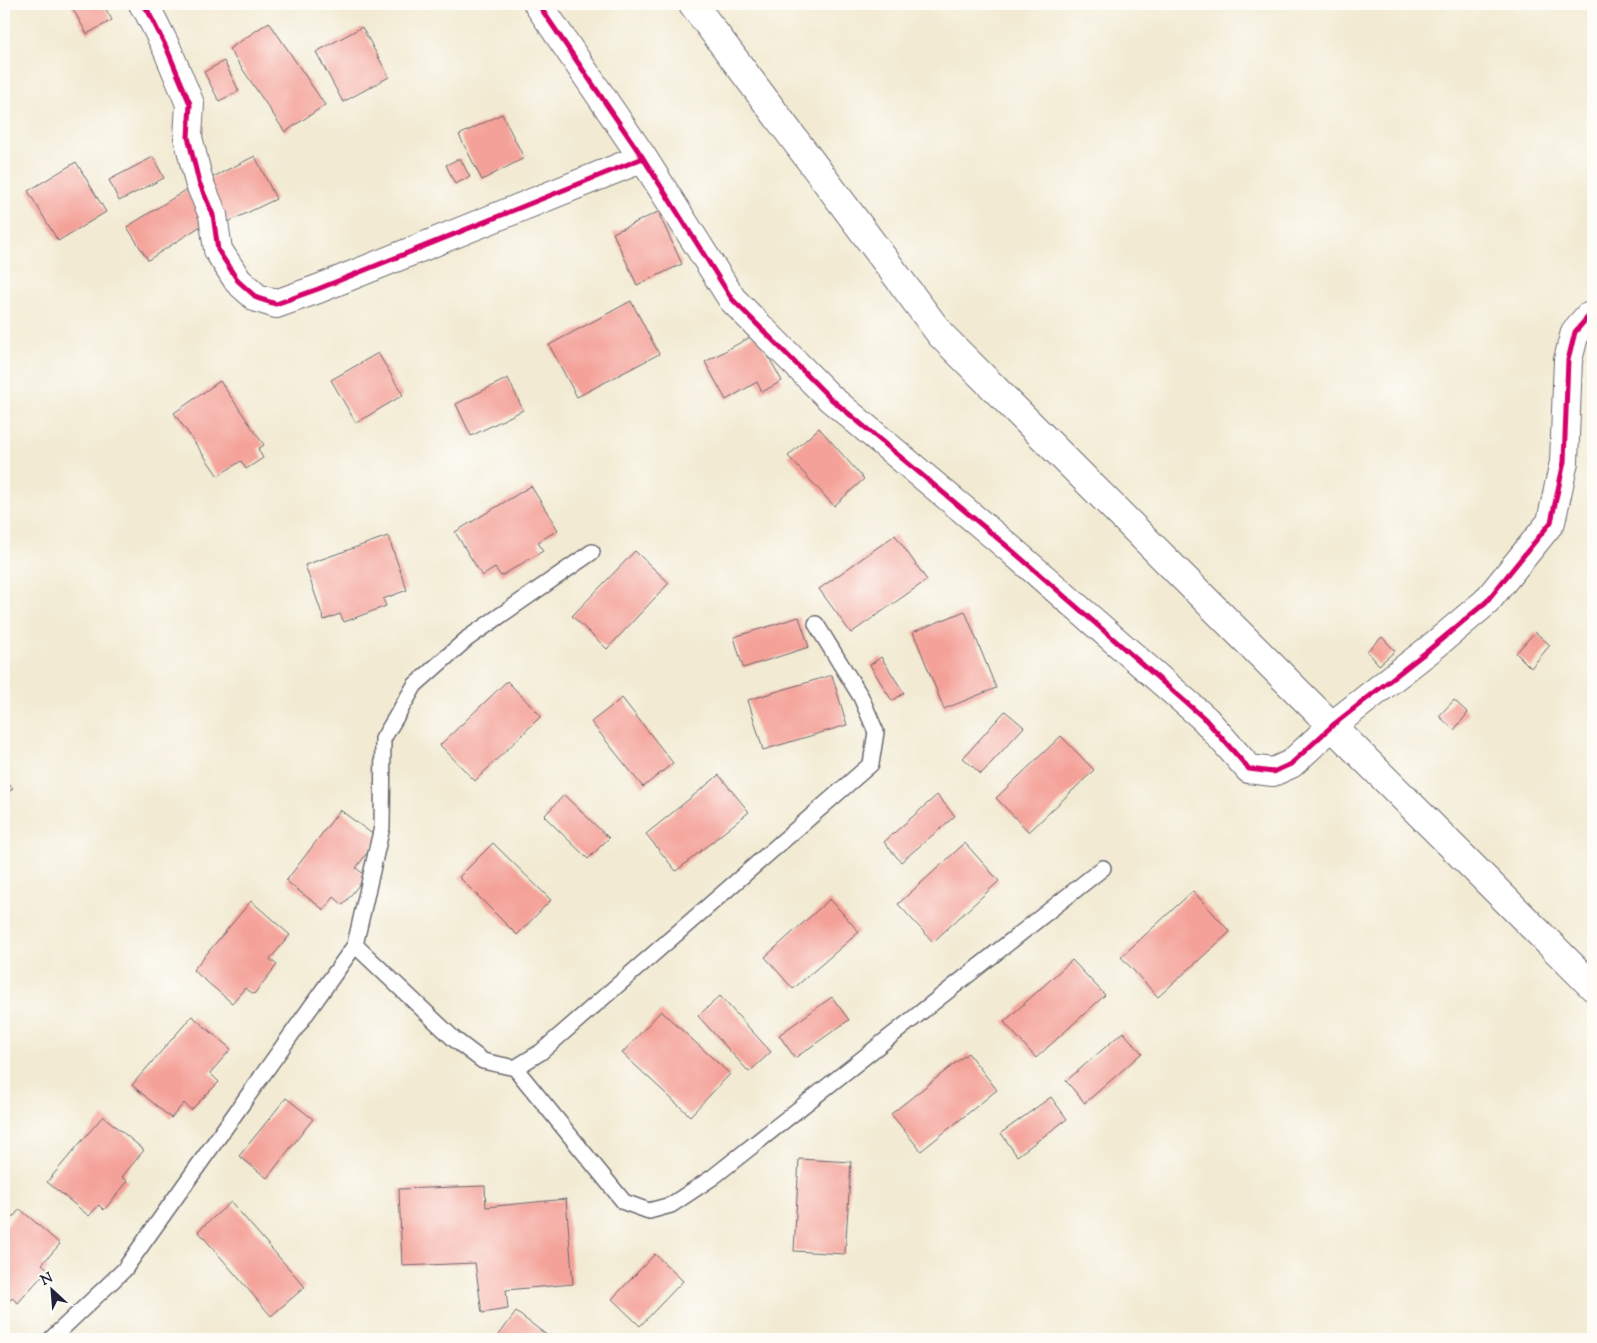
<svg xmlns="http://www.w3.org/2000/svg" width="1597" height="1343" viewBox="0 0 1597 1343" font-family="'Sorts Mill Goudy',serif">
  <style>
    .building { fill: #f4a299 }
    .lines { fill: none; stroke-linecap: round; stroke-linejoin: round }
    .service-casing { stroke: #6b6870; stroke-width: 18 }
    .minor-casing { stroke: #6b6870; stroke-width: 30 }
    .secondary-casing { stroke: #6b6870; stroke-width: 30 }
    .service { stroke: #fff; stroke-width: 15 }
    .minor { stroke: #fff; stroke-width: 28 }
    .secondary { stroke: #fff; stroke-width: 28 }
    .cycleway-casing { stroke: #fdfcf7; stroke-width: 8 }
    .cycleway { stroke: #d6006c; stroke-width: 5 }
  </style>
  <rect width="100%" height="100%" fill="#fdfcf7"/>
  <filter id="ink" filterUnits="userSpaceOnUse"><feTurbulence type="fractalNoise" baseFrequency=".02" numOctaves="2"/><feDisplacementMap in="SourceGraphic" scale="10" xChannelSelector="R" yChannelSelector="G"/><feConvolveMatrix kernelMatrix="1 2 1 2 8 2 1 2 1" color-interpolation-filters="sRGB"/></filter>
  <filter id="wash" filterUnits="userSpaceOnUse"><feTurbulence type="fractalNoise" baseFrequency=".0096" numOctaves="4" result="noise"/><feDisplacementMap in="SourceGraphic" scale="20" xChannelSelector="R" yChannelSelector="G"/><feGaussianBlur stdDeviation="1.12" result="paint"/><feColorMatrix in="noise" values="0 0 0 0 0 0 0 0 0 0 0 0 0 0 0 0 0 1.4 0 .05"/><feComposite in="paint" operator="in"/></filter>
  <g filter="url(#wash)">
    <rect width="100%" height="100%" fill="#f2ead2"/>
    <g id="blocks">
      <path class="building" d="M70,4H103L112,20L87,34Z
        M269,22L325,105L285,132L229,49Z
        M362,27L389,77L343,102L316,52Z
        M224,61L239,91L219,101L204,72Z
        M502,114L524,158L482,180L459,135Z
        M255,156L276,199L226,223L205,181Z
        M153,157L164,178L119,201L109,180Z
        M460,158L470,177L455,184L446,165Z
        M76,162L106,212L58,241L28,191Z
        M186,190L207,222L148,260L127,227Z
        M658,212L682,264L637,285L613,233Z
        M631,301L659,354L577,397L549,345Z
        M756,334L782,381L762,392L757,382L726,400L705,362Z
        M378,353L403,395L356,423L331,380Z
        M508,378L523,410L471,436L456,404Z
        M220,381L264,445L258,449L263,458L246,469L241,461L218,476L174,413Z
        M819,428L864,479L834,506L788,456Z
        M531,486L558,530L538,542L543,551L501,576L495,568L482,576L455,532Z
        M895,535L927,580L851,633L819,589Z
        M388,536L407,590L383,599L386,606L344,622L340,614L324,620L305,565Z
        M635,551L669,583L607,649L572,616Z
        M965,611L996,688L944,709L913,632Z
        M799,617L809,647L743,668L734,637Z
        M1535,632L1550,645L1531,668L1516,653Z
        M1382,637L1395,651L1379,665L1367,651Z
        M881,657L904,693L892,701L870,665Z
        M832,675L847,725L763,750L748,700Z
        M507,681L541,716L475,781L440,745Z
        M622,698L673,763L643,787L591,722Z
        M1454,700L1468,713L1454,730L1439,716Z
        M1005,711L1024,727L981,774L963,758Z
        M1061,736L1094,770L1029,832L996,798Z
        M719,775L749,812L676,871L646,834Z
        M4,780L13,788L4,798Z
        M564,795L609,838L588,859L544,816Z
        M937,795L955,816L901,862L884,842Z
        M340,810L378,838L356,868L366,876L343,905L334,897L324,910L286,881Z
        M493,843L551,900L517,935L459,877Z
        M965,843L999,881L933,942L898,904Z
        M1193,891L1230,932L1158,997L1121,957Z
        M830,899L859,932L793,989L765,957Z
        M251,901L290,935L270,959L277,965L254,994L245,988L232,1003L193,970Z
        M1072,960L1105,995L1036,1058L1004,1022Z
        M720,996L771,1052L749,1072L698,1016Z
        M832,997L849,1020L795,1058L779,1035Z
        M661,1011L730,1074L690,1116L622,1053Z
        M192,1016L231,1049L210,1073L219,1082L191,1110L184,1103L171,1118L132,1085Z
        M1123,1032L1142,1053L1085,1103L1066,1081Z
        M968,1053L997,1090L921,1151L891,1114Z
        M1051,1097L1067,1119L1017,1156L1001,1133Z
        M286,1098L313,1119L267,1178L239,1156Z
        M103,1116L144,1150L122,1177L128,1181L104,1210L99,1205L89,1216L47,1182Z
        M799,1159L851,1162L845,1254L794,1251Z
        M485,1186L486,1207L566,1199L573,1284L506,1290L508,1309L482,1313L475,1263L402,1266L399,1189Z
        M231,1202L305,1287L271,1316L198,1231Z
        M20,1209L60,1244L42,1264L48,1269L18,1303L12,1298L4,1307V1228Z
        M655,1254L683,1281L640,1326L612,1299Z
        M516,1312L552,1339H496Z"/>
    </g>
  </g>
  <g filter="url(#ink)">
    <use href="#blocks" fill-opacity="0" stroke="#6b6870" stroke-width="1"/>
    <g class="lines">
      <defs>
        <path id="service" d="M355,945L454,1039L483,1061L515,1068L541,1052L871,764L876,732L861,697L816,624
          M515,1068L624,1202L649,1211L671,1205L713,1177L1103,868
          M51,1339L124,1270L355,945L382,827L383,739L415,685L468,638L592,552"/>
        <path id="minor" d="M143,4L148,11L167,49L190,104L188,137L199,182L213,215L218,250L238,281L257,298L276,304L318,289L643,158
          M538,4L643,158L732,299L830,398L1008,547L1205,719L1249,769L1273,772L1291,764L1333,725L1430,649L1486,602L1551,522L1564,462L1568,360L1575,332L1588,317L1593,316"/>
        <path id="secondary" d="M693,4L941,335L1593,987"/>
      </defs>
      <use href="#service" class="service-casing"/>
      <use href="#minor" class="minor-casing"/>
      <use href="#secondary" class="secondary-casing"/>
      <use href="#service" class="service"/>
      <use href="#minor" class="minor"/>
      <use href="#secondary" class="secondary"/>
      <defs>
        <path id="cycleway" d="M143,4L148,11L167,49L190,104L188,137L199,182L213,215L218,250L238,281L257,298L276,304L318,289L643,158
          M538,4L643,158L732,299L830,398L1008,547L1205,719L1249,769L1273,772L1291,764L1333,725L1430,649L1486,602L1551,522L1564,462L1568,360L1575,332L1588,317L1593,316"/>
      </defs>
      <use href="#cycleway" class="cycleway-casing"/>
      <use href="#cycleway" class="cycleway"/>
    </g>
  </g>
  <rect width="1597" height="1343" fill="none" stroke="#fdfcf7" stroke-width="20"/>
  <g transform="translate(52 1290) rotate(334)" stroke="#fdfcf7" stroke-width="4" paint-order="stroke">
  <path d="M0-4L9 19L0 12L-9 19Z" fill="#22223b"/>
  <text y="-8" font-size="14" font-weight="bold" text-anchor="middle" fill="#22223b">N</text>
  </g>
</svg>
